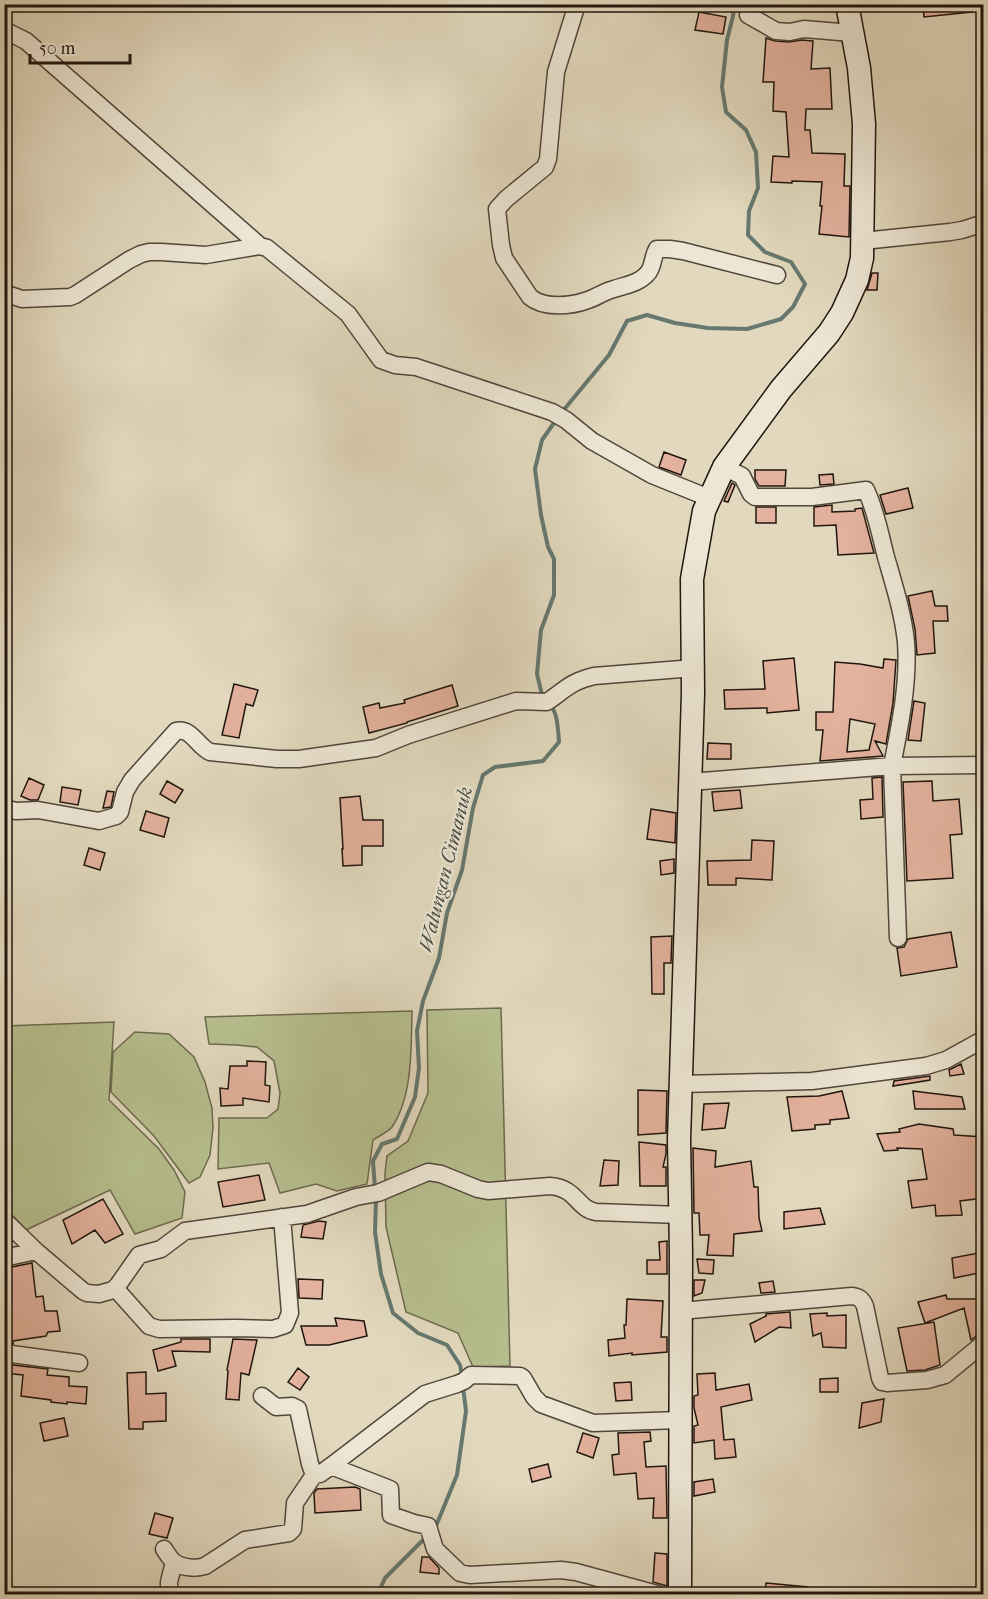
<svg xmlns="http://www.w3.org/2000/svg" width="988" height="1599" viewBox="0 0 988 1599" font-family="'IM FELL French Canon',serif">
  <style>
    .green { fill: #b6be8e; stroke: #6c6a4e; stroke-width: 1.5 }
    .lines { fill: none; stroke-linecap: round; stroke-linejoin: round }
    .stream { stroke: #66786f; stroke-width: 4 }
    .building { fill: #e3b19d; stroke: #21160e; stroke-width: 1.5; fill-rule: evenodd }
    .street-casing { stroke: #51463a; stroke-width: 19 }
    .secondary-casing { stroke: #21160e; stroke-width: 25 }
    .street { stroke: #ece6d4; stroke-width: 16 }
    .secondary { stroke: #ece6d4; stroke-width: 22 }
    .labels { text-anchor: middle; stroke-width: 4.5; stroke-linejoin: round; paint-order: stroke }
    .water-label { font-size: 20px; font-style: italic; fill: #494f47; stroke: #ece6d4 }
  </style>
  <rect width="100%" height="100%" fill="#e1d8bd"/>
  <filter id="stains"><feTurbulence type="fractalNoise" baseFrequency=".00333" numOctaves="4"/><feColorMatrix values="0 0 0 0 .2 0 0 0 0 .09 0 0 0 0 .02 0 0 0 .5 -.17"/></filter>
  <radialGradient id="worn" r=".72"><stop offset=".6" stop-color="#630" stop-opacity="0"/><stop offset="1" stop-color="#630" stop-opacity=".3"/></radialGradient>
  <path class="green" d="M501,1008L510,1366L473,1367L458,1333L406,1312L386,1227L385,1173L387,1156L408,1141L428,1093L427,1010Z
    M412,1011C411,1047 413,1096 392,1127C388,1132 379,1136 373,1140L367,1184L337,1191L316,1184L280,1193L269,1163L218,1169L219,1118H267L278,1109L280,1093L274,1061L257,1047L237,1045L209,1044L205,1017Z
    M114,1022L109,1100L159,1149L174,1170L185,1192L182,1218L135,1234L110,1190L26,1230L13,1216H5V1026Z
    M135,1032L169,1034L194,1057L205,1082L212,1108L213,1128L210,1155L200,1177L189,1183L154,1136L111,1092L113,1052Z"/>
  <g class="lines">
    <path class="stream" d="M562,412L609,355L627,321L647,315L675,323L708,328L747,329L781,319L793,307L805,284L791,262L765,252L748,235L749,211L758,188L756,152L746,130L726,112L722,87L727,40L733,16L734,4
      M542,695L537,674L541,630L554,595V559L548,547L541,515L535,469L542,440L556,420
      M375,1189L373,1161L382,1144L397,1139L415,1097L419,1068L417,1031L423,1001L439,958L447,913L462,870L473,808L483,775L495,767L543,761L559,742C558,730 558,716 551,705
      M376,1199L375,1232L381,1274L393,1313L418,1333L447,1345L460,1365L462,1376
      M433,1529L436,1526L457,1475L466,1411L463,1387
      M378,1594L385,1578L426,1537"/>
  </g>
  <path class="building" d="M923,4H972V12L924,17Z
    M699,12L726,17L723,34L695,30Z
    M766,38L775,41L789,42L802,40L813,41L811,69L830,68L832,109H806L805,130H810L812,153L845,154L844,186H850L849,237L819,234L822,206H820L822,182L792,181V183L771,182L773,156L789,157L786,112L773,111L774,82H763Z
    M872,273H878L877,290H867Z
    M664,452L686,460L681,475L659,467Z
    M755,470H786L785,486H759L755,479Z
    M833,474L834,484L820,485L819,475Z
    M732,483L735,485L728,502L724,501Z
    M908,488L913,508L886,514L880,495Z
    M832,505V512L855,511V509L862,508L874,553L838,555L836,525L814,526V507Z
    M756,507H776V523H756Z
    M932,591L935,606H947L948,621H933L935,653L917,655L915,629L908,596Z
    M794,658L799,710L767,713V708L725,709L724,690L765,689L763,661Z
    M884,659L896,660L893,703L886,744L875,741L883,756L820,761L823,730H816V712H833L835,662L860,664L883,668ZM850,719L875,724L869,750L847,752Z
    M234,684L258,690L253,706L246,704L239,738L222,735Z
    M452,685L458,706L407,722V723L369,733L363,707L379,703L380,708L405,703L404,700Z
    M914,701L925,703L921,741L908,740Z
    M708,743L731,744V759H707Z
    M882,777L883,817L861,819L860,800L873,799L872,778Z
    M29,778L44,785L38,800H30L21,796Z
    M167,781L183,790L175,803L160,794Z
    M932,781L933,801L959,799L962,834L950,835L953,878L907,881L903,782Z
    M62,787L81,790L78,805L60,802Z
    M740,790L742,808L714,811L712,792Z
    M107,791L114,792L111,807L104,808H103Z
    M360,796L363,820H383V846H362V865L343,866L342,849H343L340,798Z
    M651,809L676,813L675,843L647,839Z
    M146,811L169,818L164,837L140,830Z
    M752,840L774,841L772,880L736,878V885H708L707,861L751,860Z
    M89,848L105,853L100,870L84,865Z
    M674,859V873L661,875L660,861Z
    M951,932L957,967L901,976L897,948L904,947L908,939Z
    M672,936L671,963H664V994H652L651,937Z
    M247,1061L266,1062L265,1085L270,1086L269,1102L243,1098V1105L221,1106L220,1088L228,1089L230,1066H247Z
    M961,1064L964,1074L950,1076L949,1070Z
    M930,1076V1080L893,1086L894,1081Z
    M638,1090L667,1091L666,1133L638,1135Z
    M842,1091L849,1118L830,1120V1124L815,1125V1129L792,1131L787,1097L819,1096Z
    M913,1091L962,1097L965,1109H915Z
    M729,1103L725,1128L702,1130L704,1104Z
    M919,1124L953,1129L954,1135L984,1137V1198L960,1201L962,1215L936,1216L935,1205L912,1208L908,1181L927,1179L922,1149L897,1148L898,1150L884,1151L877,1134L900,1132L899,1129Z
    M639,1142L666,1145V1154L663,1167H666V1186H640Z
    M693,1148L716,1151L715,1167L751,1161L754,1187H758L759,1218L762,1231L734,1234L733,1256L707,1255L709,1235H700L699,1213H694Z
    M604,1160L619,1161L618,1185L600,1186Z
    M259,1175L265,1200L223,1207L218,1182Z
    M103,1199L123,1234L105,1243L95,1230L72,1244L63,1220Z
    M820,1208L825,1224L784,1229V1212Z
    M319,1221L326,1222L323,1239L301,1237L303,1225Z
    M667,1241V1274H647V1260H660L659,1242Z
    M984,1252V1272L954,1278L952,1258Z
    M697,1259L714,1260L713,1274L699,1273Z
    M32,1263L36,1297L43,1296L45,1311H57L60,1331L48,1332L46,1336L13,1341V1344L4,1343V1327H10L4,1291V1273H6L7,1268Z
    M298,1279L323,1280L322,1299L299,1298Z
    M694,1280H705L702,1293L694,1296Z
    M773,1281L775,1292L761,1293L759,1283Z
    M946,1295L947,1299H984V1333L978,1335L971,1340L964,1308L925,1323L918,1302Z
    M627,1299L663,1301L661,1337H667V1352L632,1355V1353L609,1356L608,1340L625,1338L624,1325H626Z
    M790,1312L791,1328L779,1327L755,1342L750,1324L766,1316V1314Z
    M827,1313V1316L846,1315V1348L823,1347L821,1333L813,1336L810,1314Z
    M335,1318L364,1321L367,1336L329,1345H306L301,1326H337Z
    M934,1322L940,1365L925,1370L907,1371L898,1328Z
    M181,1339H210V1352L172,1351L176,1366L158,1371L153,1350L181,1342Z
    M233,1339L257,1340L249,1375L241,1373L239,1400L226,1399L228,1371L227,1370Z
    M4,1364L48,1369L47,1375L69,1377V1386L87,1387L86,1404L67,1402V1404L51,1402V1400L21,1396L23,1375L4,1373Z
    M298,1368L309,1377L300,1390L288,1382Z
    M146,1372V1394L166,1393V1421L143,1422V1429H129L127,1373Z
    M715,1373L716,1390L749,1384L752,1400L721,1407L724,1440L734,1439L736,1457L715,1459L714,1440L694,1443V1426L698,1425L694,1408V1396L698,1395L697,1374Z
    M838,1378V1392H820V1379Z
    M631,1382L632,1400L616,1401L614,1383Z
    M884,1399L881,1422L859,1428L862,1403Z
    M64,1418L68,1436L44,1441L40,1423Z
    M650,1432L651,1441L644,1442L646,1467L666,1466L667,1518H653L654,1498L638,1499L636,1473L614,1475L612,1455L619,1454L618,1433Z
    M583,1433L599,1438L593,1458L577,1452Z
    M548,1464L551,1477L532,1482L529,1469Z
    M713,1479L715,1492L694,1496V1482Z
    M355,1487L360,1489L361,1510L315,1513L314,1493L317,1489Z
    M155,1513L173,1518L167,1538L149,1534Z
    M655,1553L667,1554V1586L653,1582Z
    M422,1557H429L439,1568V1574L420,1572Z
    M766,1583L808,1587V1594H765Z"/>
  <g class="lines">
    <defs>
      <path id="street" d="M577,4L556,72L548,159L545,167L506,199L497,209L501,245L504,258L530,297C544,309 572,306 588,300C597,297 605,291 614,289C625,285 638,284 647,274C654,267 652,257 657,249H670L683,251L777,275
        M748,15L776,31L790,32L804,29L852,33
        M4,30L26,41L260,246
        M863,241L950,232L962,230L984,223
        M4,293L22,299L70,297L75,295L129,260L141,254L149,252H161L206,255L260,246L267,248L348,314L381,360L395,365L416,367L552,412L566,420L592,441L652,475L709,498
        M724,467L742,476L751,494L755,497H812L866,490C876,511 880,534 886,557C894,585 903,613 906,642C909,683 900,725 892,766L984,765
        M690,782L892,766L898,938
        M4,808L16,811L38,810L99,821L116,816L120,812L125,792L132,780L176,731C191,727 198,747 210,752L277,759H299L376,748L408,735L516,701L547,702C566,689 570,682 594,676L694,668
        M681,1084L812,1081L926,1066L946,1060L984,1039
        M4,1220L36,1251L83,1291L87,1293L99,1294L113,1290L118,1285L139,1255L161,1249L185,1231L307,1214L356,1197L378,1193L428,1172L441,1174L478,1189L488,1191L550,1186C577,1188 577,1209 596,1212L680,1215
        M4,1258L36,1251
        M115,1288L149,1326L159,1329L235,1328L273,1329L285,1325L290,1313L282,1217
        M680,1311L852,1296C859,1297 862,1299 865,1306L880,1378L882,1382L887,1383L927,1380L945,1375L984,1343
        M4,1353L79,1363
        M262,1396L276,1407L292,1406L298,1409L310,1464L314,1475L320,1474L331,1466L425,1394L457,1384L464,1381L471,1375L520,1376L523,1378L534,1397L541,1404L593,1423L680,1420
        M331,1466L390,1489L391,1515L414,1523L428,1526L435,1549L460,1573L470,1575L561,1570L576,1572L657,1594
        M164,1549C167,1553 170,1559 174,1562C182,1568 196,1569 205,1566L245,1540L289,1533L293,1529L295,1503L314,1475
        M169,1594V1582L174,1562"/>
      <path id="secondary" d="M680,1594L681,1253L679,1140L693,693L692,579L704,511L724,467L781,389L829,333L842,313L857,280L862,258L864,124L859,68L847,4"/>
    </defs>
    <use href="#street" class="street-casing"/>
    <use href="#secondary" class="secondary-casing"/>
    <use href="#street" class="street"/>
    <use href="#secondary" class="secondary"/>
  </g>
  <g class="labels">
    <g class="water-label">
      <text transform="translate(445 869) rotate(-76)" y="7">Walungan Cimanuk</text>
    </g>
  </g>
  <rect width="988" height="1599" fill="none" stroke="#e1d8bd" stroke-width="24"/>
  <rect x="6" y="6" width="976" height="1587" fill="none" stroke="#21160e" stroke-width="3"/>
  <rect x="12" y="12" width="964" height="1575" fill="none" stroke="#21160e" stroke-width="1.5"/>
  <path d="M30 54v9h100v-9" fill="none" stroke="#21160e" stroke-width="3"/>
  <text x="39" y="54" font-size="18" fill="#21160e" stroke="#ece6d4" stroke-width="4.5" paint-order="stroke">50 m</text>
  <rect width="100%" height="100%" filter="url(#stains)"/>
  <rect width="100%" height="100%" fill="url(#worn)"/>
</svg>
